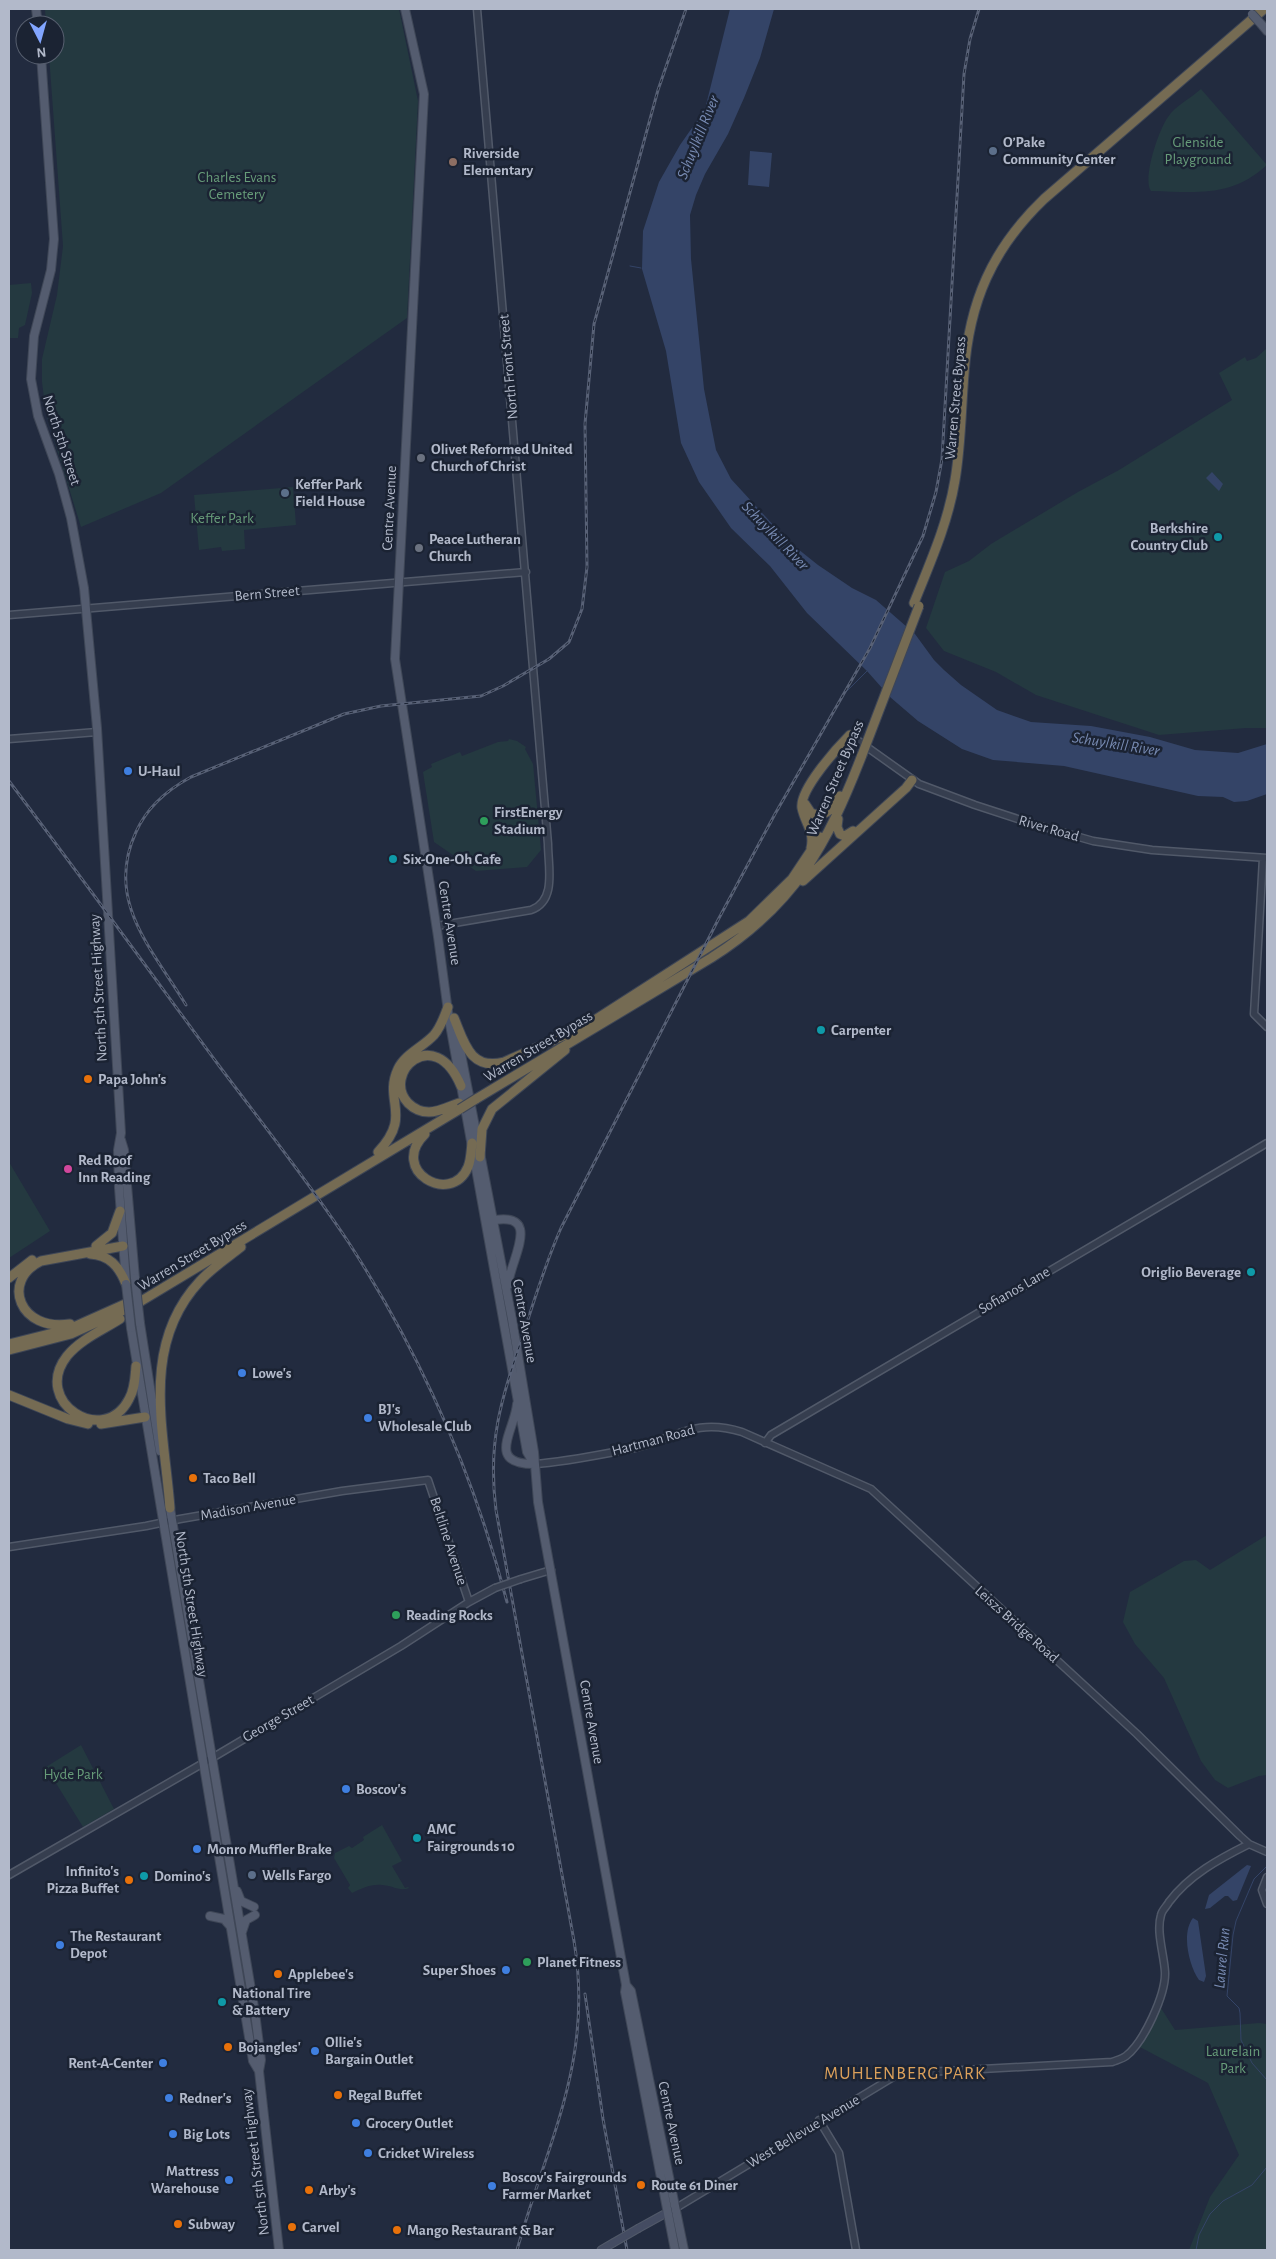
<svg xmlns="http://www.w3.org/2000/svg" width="1276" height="2259" viewBox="0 0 1276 2259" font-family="'Alegreya Sans',sans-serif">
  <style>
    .green { fill: #243940 }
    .water { fill: #344467 }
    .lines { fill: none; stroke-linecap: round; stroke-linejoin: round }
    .stream { stroke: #344467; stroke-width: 1 }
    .tertiary-casing { stroke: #515969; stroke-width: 9 }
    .secondary-casing { stroke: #515969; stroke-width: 9 }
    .primary-casing { stroke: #3f4757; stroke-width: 10 }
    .motorway-casing { stroke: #3e4656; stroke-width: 11 }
    .tertiary { stroke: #363e4f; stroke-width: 6 }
    .secondary { stroke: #444c62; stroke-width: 7 }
    .primary { stroke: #545c6f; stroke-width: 8 }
    .motorway { stroke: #756b53; stroke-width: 9 }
    .rail-casing { stroke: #586176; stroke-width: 3 }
    .rail { stroke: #1b2333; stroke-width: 1; stroke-dasharray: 4; stroke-linecap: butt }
    .tertiary-bridge-casing { stroke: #515969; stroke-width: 9; stroke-linecap: butt }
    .secondary-bridge-casing { stroke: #515969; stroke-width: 9; stroke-linecap: butt }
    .primary-bridge-casing { stroke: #3f4757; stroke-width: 10; stroke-linecap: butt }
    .motorway-bridge-casing { stroke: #3e4656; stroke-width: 11; stroke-linecap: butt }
    .tertiary-bridge { stroke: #363e4f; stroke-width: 6 }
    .secondary-bridge { stroke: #444c62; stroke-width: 7 }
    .primary-bridge { stroke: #545c6f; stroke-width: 8 }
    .motorway-bridge { stroke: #756b53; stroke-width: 9 }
    .service-dot { fill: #5c6f8a; stroke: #1b2333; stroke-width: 2 }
    .education-dot { fill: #8d6e63; stroke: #1b2333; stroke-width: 2 }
    .worship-dot { fill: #6b7280; stroke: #1b2333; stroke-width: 2 }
    .culture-dot { fill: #0f9aa8; stroke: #1b2333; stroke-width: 2 }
    .shop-dot { fill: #3f7fe0; stroke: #1b2333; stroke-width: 2 }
    .leisure-dot { fill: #2e9e5b; stroke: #1b2333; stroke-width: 2 }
    .food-dot { fill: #e8710a; stroke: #1b2333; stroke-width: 2 }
    .hotel-dot { fill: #d1479c; stroke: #1b2333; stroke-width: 2 }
    .labels { text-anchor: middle; stroke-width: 5; stroke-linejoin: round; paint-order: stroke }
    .poi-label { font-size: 15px; font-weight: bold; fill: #b2b9ca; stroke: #1b2333; text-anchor: start }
    .park-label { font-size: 15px; fill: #679c79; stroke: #1b2333 }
    .street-label { font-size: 15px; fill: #b2b9ca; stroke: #1b2333 }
    .water-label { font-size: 16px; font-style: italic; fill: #788bb3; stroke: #1b2333 }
    .quarter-label { font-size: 18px; letter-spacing: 1px; fill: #dca15b; stroke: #1b2333 }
  </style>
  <rect width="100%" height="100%" fill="#222b3f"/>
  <path class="green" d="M45,9H399L418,101L407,318L161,493L81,527L46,414L42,382V359L57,295L63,246L49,55H55V25H46Z
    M1201,89L1267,165C1231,198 1196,192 1151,191C1142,179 1159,129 1168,117C1175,106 1191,98 1201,89Z
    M31,283L32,293L25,325L19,328L18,338H9V285Z
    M1267,348V728H1246L1159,735L1036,695L996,672L944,651L926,628L945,572L969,561L991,544L1078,492L1119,470L1232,400L1219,373L1245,357L1247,361L1256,358Z
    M293,487L296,525L244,530L245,549L222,551L221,547L199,550L194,495Z
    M509,739L517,741L526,747L525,749L533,764L541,850L527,867L476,871L434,842L423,772L432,767L431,764L460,752L462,756L498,742L508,741Z
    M9,1162L50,1231L9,1258Z
    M1267,1535V1775L1259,1776L1228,1788L1215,1780L1201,1761L1164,1678L1135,1644L1123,1622L1130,1592L1184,1561L1196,1560L1210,1570Z
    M81,1745L114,1809L83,1827L46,1767Z
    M382,1825L402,1861L392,1866L405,1888L408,1887L409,1888C400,1892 391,1885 382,1885C370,1884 361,1889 352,1893L348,1888L350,1885L334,1858L335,1853L349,1846L352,1848L364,1840L363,1837Z
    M1159,2005L1175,2030L1259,2023L1267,2024V2250H1189L1210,2197L1239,2155L1208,2083L1136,2045Z"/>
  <path class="water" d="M730,9H774L760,58L744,98L728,134L705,174L696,195L690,215L691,259L704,389L716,450L731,479L788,541L818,565L852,588L876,600L915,634L934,660L944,670L961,685L997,710L1031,722L1091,726L1150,737L1195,750L1238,753L1267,744V794L1247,801L1234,802L1223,797L1198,796L1064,766L993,760L962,749L918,721L890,697L867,671L807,613L770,566L731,528L699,482L681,443L666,351L642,269L643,231L659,182L680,145L701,115L706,105Z
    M750,151L772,153L769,187L748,185Z
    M1212,472L1223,484L1219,491L1206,478Z
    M1247,1865L1251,1866L1237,1900L1233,1901L1228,1896H1225L1210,1908L1205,1909L1209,1895Z
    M1193,1918L1198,1921L1206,1976L1204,1982L1199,1980C1189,1966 1181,1933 1193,1918Z"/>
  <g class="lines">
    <path class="stream" d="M630,266L641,268
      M846,692L867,671
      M1267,1866L1254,1879L1236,1921L1233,1935L1227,1996L1239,2008L1240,2013L1241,2040L1252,2063L1267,2080
      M1196,2250L1199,2235L1210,2214L1223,2201L1252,2185L1267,2167"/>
    <defs>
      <path id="tertiary" d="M9,615L526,572
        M850,735L919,784L975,805L1030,823L1093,841L1152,850L1267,858
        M9,739L97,732
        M1263,858L1254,1014L1267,1027
        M437,926L531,910C557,901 548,866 548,844L477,9
        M765,1443L771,1435L1267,1143
        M534,1464C565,1462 598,1455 630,1449C674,1440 693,1417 742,1432L871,1489L1137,1734L1240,1836L1249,1844L1267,1852
        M9,1547L146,1526L180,1519L342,1491L428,1480L469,1602
        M521,1579L551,1570
        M9,1875L212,1758L401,1646L469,1602L495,1588
        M1267,1877L1262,1890L1267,1904
        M819,2120L839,2153L856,2250
        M671,2211L895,2076L909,2073L1112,2062C1117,2060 1122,2059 1126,2056C1144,2042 1166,1994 1165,1972C1164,1954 1156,1932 1161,1915C1162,1910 1167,1906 1169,1902C1189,1875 1219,1859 1249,1844"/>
      <path id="secondary" d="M639,2228L668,2212
        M601,2250L613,2243"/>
      <path id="primary" d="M36,9L38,25
        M405,9L424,94L395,659L438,937L449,1019L527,1452L534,1464
        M1262,25L1267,31
        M41,55L54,239L51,270L34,336L31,379L38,416L59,474L71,518L84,588L97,728L121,1133L118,1150L119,1188L126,1282
        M457,1033L512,1319L534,1452L538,1502L626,1985L625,1992L675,2250
        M121,1140L124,1150L135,1278
        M489,1221C545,1209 510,1260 508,1285
        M140,1323L160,1451
        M131,1328L253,2061L259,2071
        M517,1404C515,1430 485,1464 534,1464
        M169,1502L255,2013L261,2060L259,2071L279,2250
        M237,1891L241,1901L254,1907
        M210,1916L224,1919L230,1926
        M242,1932L246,1920L255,1915
        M626,1985L631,1991L684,2250"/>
      <path id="motorway" d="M914,603C930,563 948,523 955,480C961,445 961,409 964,374C969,302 992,249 1044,199L1264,9
        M805,804L811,813C825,819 833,807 840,796
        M838,819L837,827L840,834L845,836L853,831
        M811,848C815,832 805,823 802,808C799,790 837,748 850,735
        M803,881L906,788L912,780
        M454,1018C464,1042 470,1071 504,1062L581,1028
        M584,1027L749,921L792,879L820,837
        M476,1099L711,958C795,905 827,845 862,755
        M459,1103C450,1106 439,1112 429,1112C421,1112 414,1109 408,1103C381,1074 434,1022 461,1086
        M425,1134C388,1170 451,1207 468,1167C471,1160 471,1151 472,1143
        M378,1152C413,1115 383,1101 398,1069C405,1054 423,1047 434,1035C441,1027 444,1017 448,1007
        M480,1157L482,1129L492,1109L565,1050
        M96,1246L112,1233L120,1211
        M90,1254C109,1255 119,1266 126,1284
        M9,1278L32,1260
        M120,1319C103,1330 81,1339 67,1356C31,1402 104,1448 129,1399C135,1389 135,1377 136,1366
        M70,1324C20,1332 0,1281 41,1261L123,1246
        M9,1344L69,1329L125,1304
        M9,1350L71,1334L133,1306L460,1109
        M9,1395L68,1419L88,1424
        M101,1424L145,1417
        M170,1508C164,1429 140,1345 200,1281C212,1268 227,1258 241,1247"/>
    </defs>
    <use href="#tertiary" class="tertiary-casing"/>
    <use href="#secondary" class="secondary-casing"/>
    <use href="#primary" class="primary-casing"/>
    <use href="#motorway" class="motorway-casing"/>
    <use href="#tertiary" class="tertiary"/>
    <use href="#secondary" class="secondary"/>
    <use href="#primary" class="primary"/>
    <use href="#motorway" class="motorway"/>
    <defs>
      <path id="rail" d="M9,781C79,874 148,969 217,1063C261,1122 308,1181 349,1243C420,1353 474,1475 507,1602
        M186,1005C153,950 104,901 136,832C147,807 167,790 191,777L344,714L381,706L481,696L503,686L549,659L569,642L582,609L587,567L585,424L594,324L658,90L686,9
        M585,1994L603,2119L627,2250
        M517,2250C548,2140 594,2060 574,1941L496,1510C487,1439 502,1398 524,1332C535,1297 546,1262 561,1228L718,920L775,814L870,648L923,536L936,492L942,459L964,74L970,39L979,9"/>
    </defs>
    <use href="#rail" class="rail-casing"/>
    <use href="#rail" class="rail"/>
    <defs>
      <path id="tertiary-bridge" d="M495,1588L521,1579"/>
      <path id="secondary-bridge" d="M613,2243L639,2228"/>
      <path id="primary-bridge" d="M1252,14L1262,25
        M135,1278L140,1323
        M126,1284L131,1328"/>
      <path id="motorway-bridge" d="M862,755L919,606
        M460,1109L476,1099"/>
    </defs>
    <use href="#tertiary-bridge" class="tertiary-bridge-casing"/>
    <use href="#secondary-bridge" class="secondary-bridge-casing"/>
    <use href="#primary-bridge" class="primary-bridge-casing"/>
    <use href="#motorway-bridge" class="motorway-bridge-casing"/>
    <use href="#tertiary-bridge" class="tertiary-bridge"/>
    <use href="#secondary-bridge" class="secondary-bridge"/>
    <use href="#primary-bridge" class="primary-bridge"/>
    <use href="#motorway-bridge" class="motorway-bridge"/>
  </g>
  <g class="service-dot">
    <circle cx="993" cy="151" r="5"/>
    <circle cx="285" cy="493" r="5"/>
    <circle cx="252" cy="1875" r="5"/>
  </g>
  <circle class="education-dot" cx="453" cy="162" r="5"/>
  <g class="worship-dot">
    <circle cx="421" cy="458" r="5"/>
    <circle cx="419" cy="548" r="5"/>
  </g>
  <g class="culture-dot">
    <circle cx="1218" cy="537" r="5"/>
    <circle cx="393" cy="859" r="5"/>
    <circle cx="821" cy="1030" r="5"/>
    <circle cx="1251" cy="1272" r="5"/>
    <circle cx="417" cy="1838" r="5"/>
    <circle cx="144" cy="1876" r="5"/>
    <circle cx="222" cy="2002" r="5"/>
  </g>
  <g class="shop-dot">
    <circle cx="128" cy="771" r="5"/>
    <circle cx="242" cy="1373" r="5"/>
    <circle cx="368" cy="1418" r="5"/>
    <circle cx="346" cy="1789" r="5"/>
    <circle cx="197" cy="1849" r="5"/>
    <circle cx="60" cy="1945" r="5"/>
    <circle cx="506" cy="1970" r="5"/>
    <circle cx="315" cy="2051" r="5"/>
    <circle cx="163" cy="2063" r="5"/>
    <circle cx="169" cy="2098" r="5"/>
    <circle cx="356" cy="2123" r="5"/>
    <circle cx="173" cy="2134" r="5"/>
    <circle cx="368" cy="2153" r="5"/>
    <circle cx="229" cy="2180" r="5"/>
    <circle cx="492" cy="2186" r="5"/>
  </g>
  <g class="leisure-dot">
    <circle cx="484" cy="821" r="5"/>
    <circle cx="396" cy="1615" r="5"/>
    <circle cx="527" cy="1962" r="5"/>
  </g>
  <g class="food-dot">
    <circle cx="88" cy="1079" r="5"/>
    <circle cx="193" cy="1478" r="5"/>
    <circle cx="129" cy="1880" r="5"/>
    <circle cx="278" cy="1974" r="5"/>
    <circle cx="228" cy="2047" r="5"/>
    <circle cx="338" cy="2095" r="5"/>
    <circle cx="641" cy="2185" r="5"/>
    <circle cx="309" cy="2190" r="5"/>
    <circle cx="178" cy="2224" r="5"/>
    <circle cx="292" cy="2227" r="5"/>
    <circle cx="397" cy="2230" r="5"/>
  </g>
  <circle class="hotel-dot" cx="68" cy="1169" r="5"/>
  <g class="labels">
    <g class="poi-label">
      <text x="1003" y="147">O’Pake<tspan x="1003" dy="17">Community Center</tspan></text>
      <text x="463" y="158">Riverside<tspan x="463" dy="17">Elementary</tspan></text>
      <text x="431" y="454">Olivet Reformed United<tspan x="431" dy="17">Church of Christ</tspan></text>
      <text x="295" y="489">Keffer Park<tspan x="295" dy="17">Field House</tspan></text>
      <text x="1208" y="533" text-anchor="end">Berkshire<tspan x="1208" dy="17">Country Club</tspan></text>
      <text x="429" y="544">Peace Lutheran<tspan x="429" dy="17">Church</tspan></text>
      <text x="138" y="776">U-Haul</text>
      <text x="494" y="817">FirstEnergy<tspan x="494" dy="17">Stadium</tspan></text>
      <text x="403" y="864">Six-One-Oh Cafe</text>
      <text x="831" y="1035">Carpenter</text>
      <text x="98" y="1084">Papa John's</text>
      <text x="78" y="1165">Red Roof<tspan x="78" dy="17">Inn Reading</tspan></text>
      <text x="1241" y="1277" text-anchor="end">Origlio Beverage</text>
      <text x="252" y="1378">Lowe's</text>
      <text x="378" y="1414">BJ's<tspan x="378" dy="17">Wholesale Club</tspan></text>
      <text x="203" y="1483">Taco Bell</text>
      <text x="406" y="1620">Reading Rocks</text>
      <text x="356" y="1794">Boscov's</text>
      <text x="427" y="1834">AMC<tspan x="427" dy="17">Fairgrounds 10</tspan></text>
      <text x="207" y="1854">Monro Muffler Brake</text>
      <text x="119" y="1876" text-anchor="end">Infinito's<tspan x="119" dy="17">Pizza Buffet</tspan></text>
      <text x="262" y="1880">Wells Fargo</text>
      <text x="154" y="1881">Domino's</text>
      <text x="70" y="1941">The Restaurant<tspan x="70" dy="17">Depot</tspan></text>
      <text x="537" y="1967">Planet Fitness</text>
      <text x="496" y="1975" text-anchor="end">Super Shoes</text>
      <text x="288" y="1979">Applebee's</text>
      <text x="232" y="1998">National Tire<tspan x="232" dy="17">&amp; Battery</tspan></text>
      <text x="325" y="2047">Ollie's<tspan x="325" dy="17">Bargain Outlet</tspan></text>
      <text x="238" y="2052">Bojangles'</text>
      <text x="153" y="2068" text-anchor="end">Rent-A-Center</text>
      <text x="348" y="2100">Regal Buffet</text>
      <text x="179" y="2103">Redner's</text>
      <text x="366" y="2128">Grocery Outlet</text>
      <text x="183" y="2139">Big Lots</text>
      <text x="378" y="2158">Cricket Wireless</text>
      <text x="219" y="2176" text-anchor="end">Mattress<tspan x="219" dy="17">Warehouse</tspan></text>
      <text x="502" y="2182">Boscov's Fairgrounds<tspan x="502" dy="17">Farmer Market</tspan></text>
      <text x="651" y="2190">Route 61 Diner</text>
      <text x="319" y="2195">Arby's</text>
      <text x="188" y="2229">Subway</text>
      <text x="302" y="2232">Carvel</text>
      <text x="407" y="2235">Mango Restaurant &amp; Bar</text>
    </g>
    <g class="park-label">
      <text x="1198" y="147">Glenside<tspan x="1198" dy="17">Playground</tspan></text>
      <text x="237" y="182">Charles Evans<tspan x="237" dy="17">Cemetery</tspan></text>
      <text x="222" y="523">Keffer Park</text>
      <text x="73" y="1779">Hyde Park</text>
      <text x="1233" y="2056">Laurelain<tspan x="1233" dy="17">Park</tspan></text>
    </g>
    <g class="street-label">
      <text transform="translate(508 367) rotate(-95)" y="5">North Front Street</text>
      <text transform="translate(955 398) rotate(-85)" y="5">Warren Street Bypass</text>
      <text transform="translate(62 440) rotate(72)" y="5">North 5th Street</text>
      <text transform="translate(389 508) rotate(-87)" y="5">Centre Avenue</text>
      <text transform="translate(267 593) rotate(-5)" y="5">Bern Street</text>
      <text transform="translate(835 778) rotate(-67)" y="5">Warren Street Bypass</text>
      <text transform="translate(1049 828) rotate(16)" y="5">River Road</text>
      <text transform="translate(450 923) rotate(81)" y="5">Centre Avenue</text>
      <text transform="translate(98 988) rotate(-93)" y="5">North 5th Street Highway</text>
      <text transform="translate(538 1046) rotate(-31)" y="5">Warren Street Bypass</text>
      <text transform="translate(192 1255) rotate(-31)" y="5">Warren Street Bypass</text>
      <text transform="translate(1014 1290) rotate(-30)" y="5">Sofianos Lane</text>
      <text transform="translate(525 1321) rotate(80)" y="5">Centre Avenue</text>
      <text transform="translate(653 1440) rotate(-15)" y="5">Hartman Road</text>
      <text transform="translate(248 1507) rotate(-10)" y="5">Madison Avenue</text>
      <text transform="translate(449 1541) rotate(72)" y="5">Beltline Avenue</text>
      <text transform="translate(192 1604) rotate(81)" y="5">North 5th Street Highway</text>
      <text transform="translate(1017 1624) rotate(42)" y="5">Leiszs Bridge Road</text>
      <text transform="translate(278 1718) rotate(-30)" y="5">George Street</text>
      <text transform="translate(592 1722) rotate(80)" y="5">Centre Avenue</text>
      <text transform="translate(672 2123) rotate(78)" y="5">Centre Avenue</text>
      <text transform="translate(803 2131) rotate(-31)" y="5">West Bellevue Avenue</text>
      <text transform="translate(255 2162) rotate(-97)" y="5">North 5th Street Highway</text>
    </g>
    <g class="water-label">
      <text transform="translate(697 137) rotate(-68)" y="6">Schuylkill River</text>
      <text transform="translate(776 535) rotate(46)" y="6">Schuylkill River</text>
      <text transform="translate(1116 743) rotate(9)" y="6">Schuylkill River</text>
      <text transform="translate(1221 1958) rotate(-85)" y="6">Laurel Run</text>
    </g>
    <g class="quarter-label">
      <text x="905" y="2079">MUHLENBERG PARK</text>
    </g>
  </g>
  <rect width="1276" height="2259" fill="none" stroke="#b2b9ca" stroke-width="20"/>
  <g transform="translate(40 40) rotate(174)"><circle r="24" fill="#1b2333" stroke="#575f6f"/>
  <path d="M0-4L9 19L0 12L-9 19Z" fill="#82a5ff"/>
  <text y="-8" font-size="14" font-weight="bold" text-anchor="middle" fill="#b2b9ca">N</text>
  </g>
</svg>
